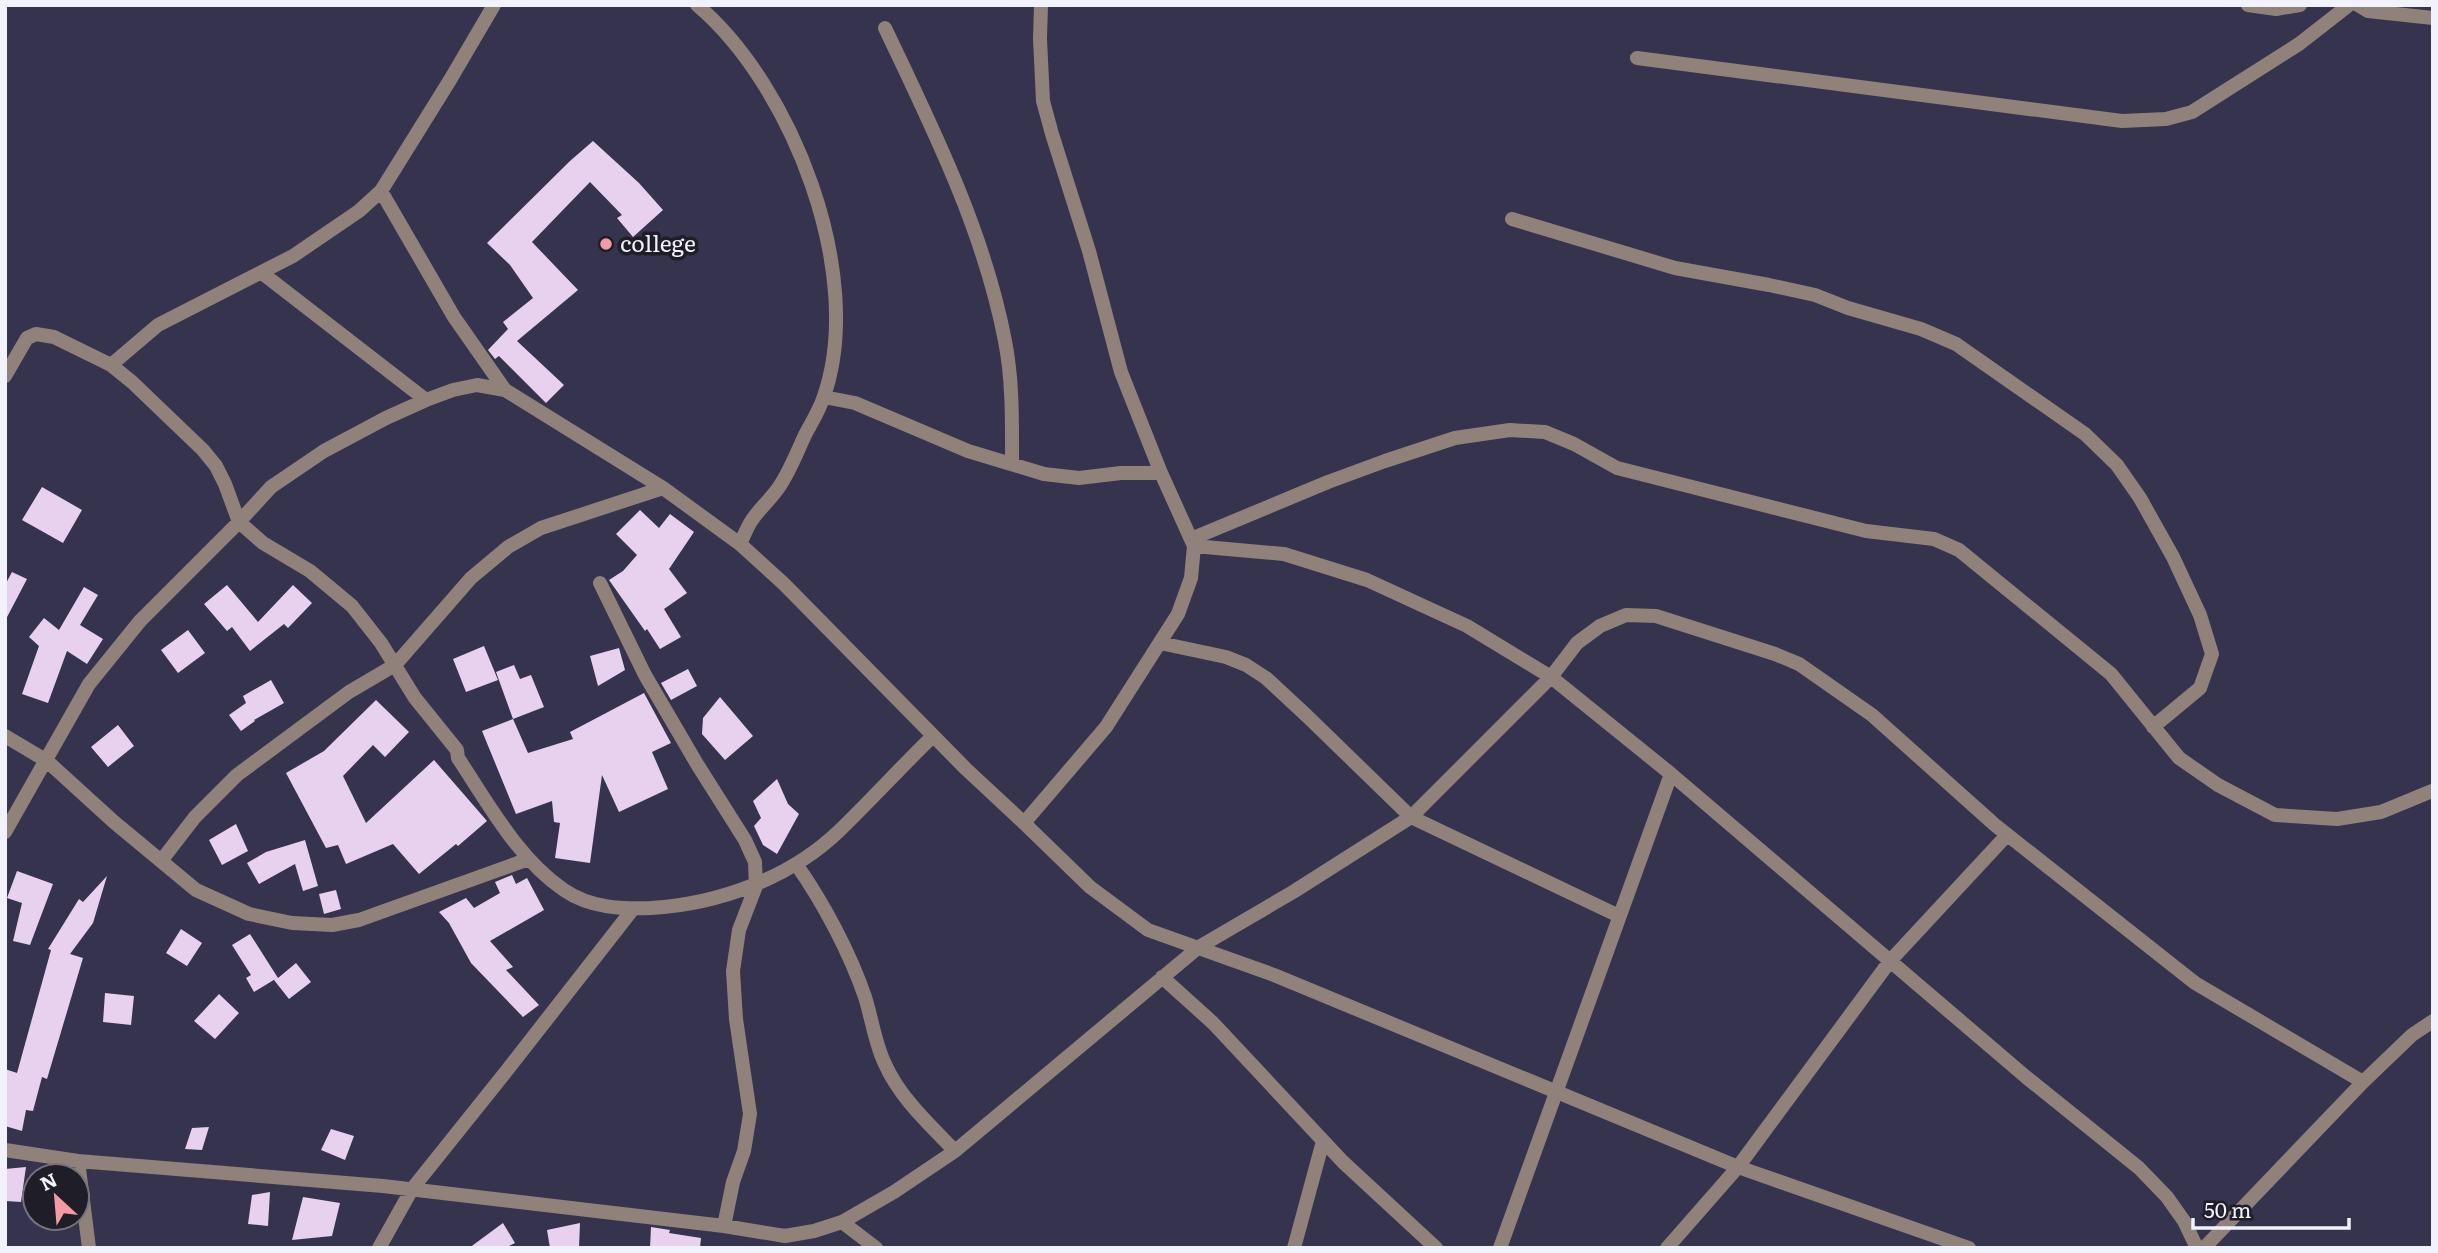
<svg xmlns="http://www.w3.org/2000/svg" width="2438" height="1253" viewBox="0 0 2438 1253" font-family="Literata,serif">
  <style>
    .building { fill: #e7d1ee }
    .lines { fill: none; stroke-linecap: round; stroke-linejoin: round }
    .minor { stroke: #90817b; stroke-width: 14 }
    .tertiary { stroke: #90817b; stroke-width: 14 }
    .poi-dot { fill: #f49aa4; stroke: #1e1d28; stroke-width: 2.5 }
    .labels { text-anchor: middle; stroke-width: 7; stroke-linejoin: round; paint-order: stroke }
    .poi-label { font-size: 23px; fill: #f2f2fc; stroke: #1e1d28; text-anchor: start }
  </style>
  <rect width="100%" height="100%" fill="#35334d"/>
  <path class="building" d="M593,141L639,183L663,210L633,237L617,218L622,215L590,182L532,242L578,290L517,341L564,385L546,403L499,356L495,359L488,350L508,329L503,322L533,298L510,265L487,243L570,161Z
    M42,487L82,510L63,543L22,520Z
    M640,510L659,528L670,514L694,532L669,569L687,593L664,609L681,637L660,649L647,629L645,631L609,580L623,571L637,555L616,534Z
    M12,572L27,579L5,621V585Z
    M227,585L258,622L293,585L312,603L288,628L284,624L250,651L232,627L227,631L204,604Z
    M84,587L98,595L80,625L103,639L87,664L67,651L48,703L22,694L39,646L29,637L44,618L59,630Z
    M188,630L205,653L178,673L161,650Z
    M484,646L498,680L466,692L453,659Z
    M619,648L625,670L598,686L590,656Z
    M514,665L520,679L531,675L544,707L513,719L496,672Z
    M688,669L697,686L671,700L661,683Z
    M271,680L284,703L254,720L255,721L241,731L229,715L246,703L243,696Z
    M644,693L671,743L652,752L668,789L619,812L602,775L590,863L555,858L560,823L554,822L552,801L516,814L482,731L513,719L528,753L573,739L570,732Z
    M720,697L753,736L725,760L702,734L703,718Z
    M376,700L409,732L385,757L373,745L343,776L366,823L434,760L487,821L458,846L456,844L419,874L393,844L346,864L338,845L326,848L286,773L324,751Z
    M118,725L134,746L108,767L91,747Z
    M777,779L788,804L799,814L777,854L763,845L754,826L761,818L753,801Z
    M236,824L248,851L222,865L209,840Z
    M305,840L318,886L303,891L295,864L259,884L247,863L266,852Z
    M17,871L53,884L30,945L13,941L22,903L7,898Z
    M512,875L516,884L527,878L544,910L490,941L513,967L506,970L539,1005L523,1017L471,963L449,923L439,912L466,898L474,908L500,893L495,882Z
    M107,876L93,923L70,954L83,958L47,1079L42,1077L33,1111L26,1110L22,1131L5,1126V1069L17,1073L51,950L48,949L79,899L83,902Z
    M336,890L341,909L324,914L319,894Z
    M181,929L202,943L187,966L166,953Z
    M250,934L278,978L296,963L311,982L289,999L274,980L277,978L254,992L246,978L251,975L232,945Z
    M105,993L134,996L131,1025L103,1022Z
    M219,994L239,1013L215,1039L194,1021Z
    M209,1127L202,1150L185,1149L192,1128Z
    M331,1129L354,1136L345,1160L321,1150Z
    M26,1167L21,1202L5,1201V1169Z
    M270,1192L268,1226L248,1224L252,1195Z
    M303,1197L340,1203L332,1236L292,1240Z
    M503,1223L515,1243L505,1248H469Z
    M580,1223L579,1248H550L547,1230Z
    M651,1227L670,1230L669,1233L701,1238L700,1248H650Z"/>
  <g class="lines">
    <path class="minor" d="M697,5C792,85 866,275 824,396C820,409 812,422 805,435C797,452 790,471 779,487C771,499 760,508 752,520C747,527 744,536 740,544
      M2248,5L2276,9L2300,5
      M2358,5L2368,11L2433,18
      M885,28C933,129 984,231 1005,341C1013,382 1012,423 1012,464
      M1637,58L2122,121L2166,119L2192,112L2299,44L2349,5
      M381,191L454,317L505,390
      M1512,219L1675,268L1769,285L1815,295L1848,308L1921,329L1956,344L2085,434L2117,465L2140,498L2173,557L2200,615L2212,654L2200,688L2153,727
      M262,273L426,400
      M111,365L158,325L293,256L359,211L381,191L450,80L494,5
      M5,376L27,338L36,334L54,337L111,365L132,382L203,450L216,466L225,484L239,522L263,543L310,571L352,606L381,643L415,698L457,750L458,758C488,803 518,859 564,890C590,908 621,909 651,908C719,904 790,878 839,831C871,800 901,767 933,736
      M824,397L855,403L968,451L1044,474L1079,478L1121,473H1161
      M1191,539L1328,482L1385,461L1455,438L1510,430L1545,432L1574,444L1617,468L1866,531L1934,539L1959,550L2111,674L2179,758L2218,785L2275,815L2337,819L2381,812L2432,791
      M1194,546L1284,554L1367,580L1467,626L1551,677L1671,774L2026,1077L2139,1168L2167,1197L2184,1221L2197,1248
      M600,583L645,675L697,764L745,840L755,862L756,886L739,930L733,971L736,1019L750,1114L744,1151L733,1182L724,1226
      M1160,643L1226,657L1246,665L1266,678L1307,716L1411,817L1619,916
      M5,736L47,761L114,822L196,890L249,914L292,923L332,925L359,920L529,859
      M5,832L89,684L140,621L239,522L271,487L324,451L386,418L426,400L453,390L477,385L505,390L663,488L740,544L784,584L966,769L1024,823L1106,727L1178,614L1191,578L1194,546L1161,473L1121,372L1089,251L1052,134L1043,101L1040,39L1041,5
      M161,861L195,817L237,775L349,692L395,665L471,578L508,547L541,528L663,488
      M796,864C823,902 850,953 865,997C872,1019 875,1044 885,1064C900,1098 930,1125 955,1151
      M1162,977L1213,1023L1343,1162L1436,1248
      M5,1150L78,1161L383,1186L724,1226L785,1236L814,1231L842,1222L894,1192L955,1151L1199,947L1293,892L1411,817L1551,677L1577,643L1600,626L1626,615L1656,616L1775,654L1799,664L1872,715L1995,825L2195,983L2363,1082
      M78,1161L89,1248
      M842,1222L876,1248
      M379,1248L412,1189L508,1069L633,909
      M1294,1248L1323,1141
      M1500,1248L1671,774
      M1667,1248L1738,1167L1890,961L2007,835
      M2204,1248L2363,1082L2412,1035L2433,1021"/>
    <path class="tertiary" d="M1024,823L1090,887L1148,930L1274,975L1738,1167L1969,1248"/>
  </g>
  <circle class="poi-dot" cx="606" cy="244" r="7"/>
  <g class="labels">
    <g class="poi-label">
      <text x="620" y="252">college</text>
    </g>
  </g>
  <rect width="2438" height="1253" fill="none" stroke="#f2f2fc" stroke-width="14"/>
  <g transform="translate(56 1197) rotate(334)"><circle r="33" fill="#1e1d28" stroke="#73727d" stroke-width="2"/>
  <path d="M0-5L12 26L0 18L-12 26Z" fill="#f49aa4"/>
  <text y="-10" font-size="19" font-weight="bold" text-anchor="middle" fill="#f2f2fc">N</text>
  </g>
  <path d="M2193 1218v10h156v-10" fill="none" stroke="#f2f2fc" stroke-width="3.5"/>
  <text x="2204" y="1218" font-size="21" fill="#f2f2fc" stroke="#1e1d28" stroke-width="5" paint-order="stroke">50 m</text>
</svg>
